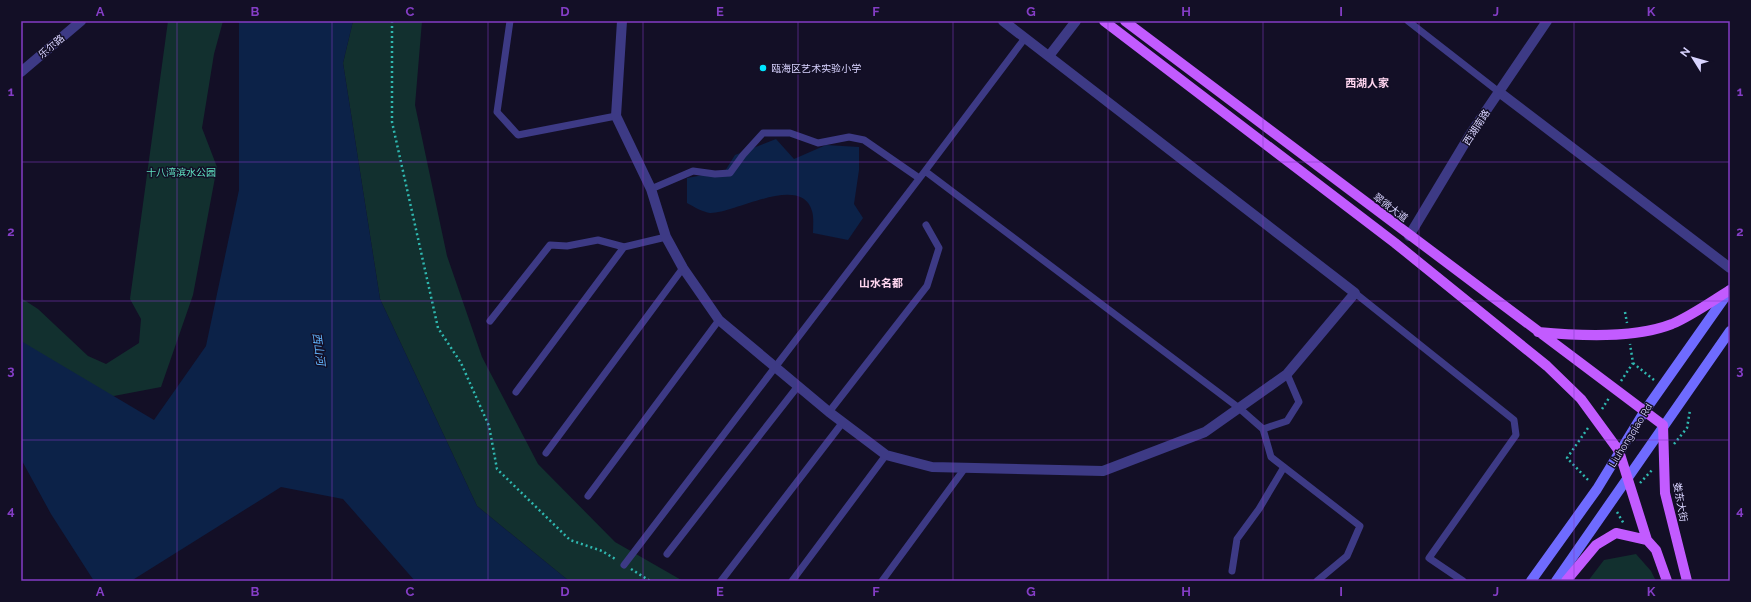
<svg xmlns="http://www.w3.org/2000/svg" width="1751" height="602" viewBox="0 0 1751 602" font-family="Raleway,'Noto Sans SC',sans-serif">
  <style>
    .green { fill: #12302f }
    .water { fill: #0c2248 }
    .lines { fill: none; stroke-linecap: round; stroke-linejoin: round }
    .path { stroke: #2fb8b0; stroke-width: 2.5; stroke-dasharray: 2 3; stroke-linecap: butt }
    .lane { stroke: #3d3a85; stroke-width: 7 }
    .street { stroke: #3d3a85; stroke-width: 10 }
    .secondary { stroke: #6f6bff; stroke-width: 10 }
    .primary { stroke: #c25bff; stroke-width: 10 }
    .grid { fill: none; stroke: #843dc5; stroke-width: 1; stroke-opacity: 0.55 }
    .poi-dot { fill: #00e5ff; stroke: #130f26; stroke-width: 1.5 }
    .labels { text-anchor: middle; stroke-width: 3; stroke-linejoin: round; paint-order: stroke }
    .street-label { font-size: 10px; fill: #d9d4ff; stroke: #130f26 }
    .poi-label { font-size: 10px; fill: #d9d4ff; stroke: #130f26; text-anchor: start }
    .park-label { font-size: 10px; fill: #5fe0c0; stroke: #130f26 }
    .neighbourhood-label { font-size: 11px; font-weight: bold; fill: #ffd6f0; stroke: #130f26 }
    .water-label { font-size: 11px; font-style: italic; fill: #62b6ff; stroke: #130f26 }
    .neatline { fill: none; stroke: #843dc5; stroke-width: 1.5 }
    .grid-label { font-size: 13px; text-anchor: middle; font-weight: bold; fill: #843dc5 }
  </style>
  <rect width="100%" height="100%" fill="#130f26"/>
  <path class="green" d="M168,21H223L214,54L202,128L217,167L193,295L161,387L98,399L21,352V298L38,309L88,356L106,364L139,343L141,319L130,299Z
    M353,21H422L415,105L447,256L482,357L538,464L615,542L683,581H569L477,506L380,299L343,63Z
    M1636,554L1651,571L1656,581H1588L1604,560Z"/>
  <path class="water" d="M239,21H353L343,63L380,299L477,506L569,581H415L343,499L281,487L131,581H94L51,514L21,459V341L154,420L206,346L239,190Z
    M776,139L794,159L826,145L859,147V170L854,204L863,218L848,240L813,233C813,226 814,217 812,211C801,173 734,214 710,213C703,212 694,207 687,203V178L725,171L735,155Z"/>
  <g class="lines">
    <path class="path" d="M392,21V122L438,328L461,363L489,426L497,469L570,540L602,551L617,560
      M1625,312L1627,323
      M1633,363L1654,380
      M1621,381L1633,363L1630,344
      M1602,409L1609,398
      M1588,428L1567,458L1589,481
      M1674,444L1687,428L1690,410
      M1640,483L1653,469
      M1617,512L1624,524
      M631,569L650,581"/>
    <path class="lane" d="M510,21L497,112L518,135L616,116
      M1408,21L1499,92
      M1025,38L925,171L1239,408L1263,429L1271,457L1360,526L1347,556L1317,581
      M651,189L693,171L715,174L730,173L743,155L763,133H790L818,143L849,137L864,140L919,178
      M1355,293L1514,420L1516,435L1429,558L1463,581
      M490,321L550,245L567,246L598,240L624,247
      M516,392L624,247L666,237
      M829,412L927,286L939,248L926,225
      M1263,429L1287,421L1299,402L1287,374
      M546,453L683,268
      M588,496L719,320
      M667,554L798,386
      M624,565L925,171
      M1232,571L1237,539L1259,509L1284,467
      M721,581L843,422
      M792,581L886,455
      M882,581L965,468"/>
    <path class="street" d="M622,21L616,116L651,189L666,237L683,268L719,320L829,412L886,455L932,467L1103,471L1205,432L1287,374L1355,293L1003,21
      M1049,56L1076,21
      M21,72L81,21
      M1499,92L1730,268
      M1409,236L1471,133L1547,21"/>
    <path class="secondary" d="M1531,581L1597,489L1644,412L1730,290
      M1556,581L1730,331"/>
    <path class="primary" d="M1104,21L1395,243L1547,366L1581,399L1619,451L1647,540L1656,550L1667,581
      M1125,21L1663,425L1665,493L1687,581
      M1538,332C1579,336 1634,339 1672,324C1691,316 1712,301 1730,290
      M1566,581L1596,545L1616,533L1647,540"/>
  </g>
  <path class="grid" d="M177,21V581M332,21V581M488,21V581M643,21V581M798,21V581M953,21V581M1108,21V581M1263,21V581M1419,21V581M1574,21V581M21,162H1730M21,301H1730M21,440H1730"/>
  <circle class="poi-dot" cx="763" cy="68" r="4"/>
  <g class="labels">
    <g class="street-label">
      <text transform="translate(51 46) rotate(-40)" y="4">乐尔路</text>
      <text transform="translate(1476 127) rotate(-57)" y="4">西湖南路</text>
      <text transform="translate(1391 207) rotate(37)" y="4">翠微大道</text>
      <text transform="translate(1630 435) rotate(-58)" y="4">Liuhongqiao Rd</text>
      <text transform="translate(1681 502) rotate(80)" y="4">娄东大街</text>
    </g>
    <g class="poi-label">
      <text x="771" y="72">瓯海区艺术实验小学</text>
    </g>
    <g class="park-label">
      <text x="181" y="176">十八湾滨水公园</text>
    </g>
    <g class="neighbourhood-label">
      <text x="1367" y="87">西湖人家</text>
      <text x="881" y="287">山水名都</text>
    </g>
    <g class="water-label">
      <text transform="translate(319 349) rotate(82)" y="4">西山河</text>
    </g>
  </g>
  <rect width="1751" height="602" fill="none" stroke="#130f26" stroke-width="44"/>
  <g transform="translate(1693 58) rotate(307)" stroke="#130f26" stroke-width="3" paint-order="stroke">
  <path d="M0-3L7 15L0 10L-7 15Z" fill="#d9d4ff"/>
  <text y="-6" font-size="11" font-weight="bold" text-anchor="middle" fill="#d9d4ff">N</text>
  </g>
  <rect x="22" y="22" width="1707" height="558" class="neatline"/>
  <g class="grid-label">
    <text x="100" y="16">A</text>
    <text x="255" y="16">B</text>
    <text x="410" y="16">C</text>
    <text x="565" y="16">D</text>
    <text x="720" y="16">E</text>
    <text x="876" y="16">F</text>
    <text x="1031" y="16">G</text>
    <text x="1186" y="16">H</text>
    <text x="1341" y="16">I</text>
    <text x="1496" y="16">J</text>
    <text x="1651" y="16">K</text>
    <text x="11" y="96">1</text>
    <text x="1740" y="96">1</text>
    <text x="11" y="236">2</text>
    <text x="1740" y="236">2</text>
    <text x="11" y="375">3</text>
    <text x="1740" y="375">3</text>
    <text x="11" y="515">4</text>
    <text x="1740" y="515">4</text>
    <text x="100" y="596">A</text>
    <text x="255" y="596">B</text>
    <text x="410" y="596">C</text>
    <text x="565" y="596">D</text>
    <text x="720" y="596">E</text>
    <text x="876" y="596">F</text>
    <text x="1031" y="596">G</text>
    <text x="1186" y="596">H</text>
    <text x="1341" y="596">I</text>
    <text x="1496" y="596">J</text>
    <text x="1651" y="596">K</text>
  </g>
</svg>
